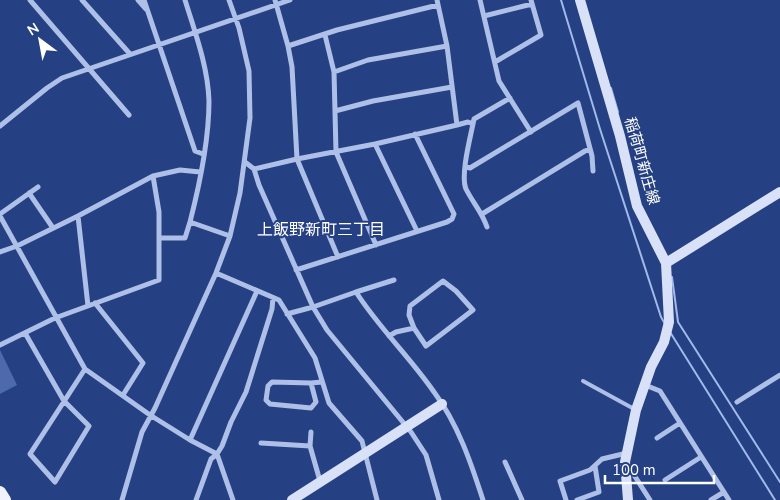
<svg xmlns="http://www.w3.org/2000/svg" width="780" height="500" viewBox="0 0 780 500" font-family="'Nunito Sans','Noto Sans JP',sans-serif">
  <style>
    .lines { fill: none; stroke-linecap: round; stroke-linejoin: round }
    .stream { stroke: #a2b9e9; stroke-width: 2 }
    .building { fill: #4d6aac }
    .lane { stroke: #aec0e8; stroke-width: 4 }
    .street { stroke: #aec0e8; stroke-width: 5 }
    .secondary { stroke: #d8e1f7; stroke-width: 10 }
    .primary { stroke: #f0f3fe; stroke-width: 12 }
    .labels { text-anchor: middle; stroke-width: 4; stroke-linejoin: round; paint-order: stroke }
    .street-label { font-size: 15px; fill: #fff; stroke: #254184 }
    .neighbourhood-label { font-size: 16px; fill: #fff; stroke: #254184 }
  </style>
  <rect width="100%" height="100%" fill="#254184"/>
  <g class="lines">
    <path class="stream" d="M561,0L600,129L661,317L665,324
      M611,88L618,112
      M672,277L678,322L780,482
      M670,332L775,500"/>
  </g>
  <path class="building" d="M0,350L17,385L0,394Z"/>
  <g class="lines">
    <path class="lane" d="M583,381L636,410"/>
    <path class="street" d="M30,0L129,115
      M82,0L130,54
      M138,0L146,9
      M144,0L195,151L203,154
      M185,0C195,32 208,67 209,101C209,137 199,187 190,222L230,236
      M275,0L288,46L292,67L297,159L338,257
      M480,0L499,81L531,132
      M484,16L532,4
      M325,35L334,72L336,152L376,245
      M288,46L337,30L438,5
      M495,62L541,35L531,0
      M334,72L368,60L447,46
      M335,111L373,101L452,87
      M457,125L468,122L473,124
      M0,126L47,88L62,78L290,0
      M375,144L417,231
      M245,162L254,169L259,185L313,307L327,330L411,432L426,455L439,500
      M466,167L470,168L578,103L592,156L593,171
      M254,169L297,159L375,144L457,125L447,46L437,0
      M153,176L180,170L200,172
      M29,193L53,228
      M0,214L38,187
      M482,214L585,151L590,149
      M0,216L85,369L150,415L190,440L217,454L233,500
      M78,216L88,306
      M487,227C482,212 473,203 466,189C460,175 471,135 474,119L510,98
      M159,238H185L190,222
      M0,252L17,246L78,216L153,176L159,212V280L55,318L0,345
      M296,270L447,222L452,219L454,214L415,134
      M216,273L279,300L315,358L329,403L362,441L377,500
      M356,292L394,280
      M95,303L143,363L123,395
      M287,314L313,307L356,292C379,328 410,357 434,392C458,424 471,463 483,500
      M25,333L64,401L89,426L55,482L30,454L85,369
      M389,336L396,332L414,328L426,346L473,310L456,291L443,281L410,306L409,315L414,328
      M311,383L316,402L311,408L270,404L266,400L268,386L272,382L311,383L322,382
      M645,385L660,391L729,500
      M737,402L780,375
      M311,432L310,446L320,481
      M657,438L680,423
      M190,440L257,291
      M261,443L310,446
      M505,462L522,500
      M627,464L650,500
      M665,480L701,457
      M122,500L142,432L155,408L216,273L230,236L240,193L250,118L249,71L239,28L229,0
      M196,500L211,459L217,454L222,446L231,422L246,392L272,309L273,298
      M566,500L560,481L590,470L602,459L627,453
      M577,500L599,492L595,466
      M711,500L724,492"/>
    <path class="secondary" d="M580,0L620,136L637,206L666,263L669,322L664,342L651,367L636,410L625,462L628,500
      M666,263L780,192
      M292,500L442,404"/>
    <path class="primary" d="M0,492L5,500"/>
  </g>
  <g class="labels">
    <g class="street-label">
      <text transform="translate(642 161) rotate(74)" y="5">稲荷町新庄線</text>
    </g>
    <g class="neighbourhood-label">
      <text x="321" y="235">上飯野新町三丁目</text>
    </g>
  </g>
  <g transform="translate(40 40) rotate(328)" stroke="#254184" stroke-width="4" paint-order="stroke">
  <path d="M0-4L9 19L0 12L-9 19Z" fill="#ffffff"/>
  <text y="-8" font-size="14" font-weight="bold" text-anchor="middle" fill="#ffffff">N</text>
  </g>
  <path d="M605 475v8h109v-8" fill="none" stroke="#ffffff" stroke-width="2.5"/>
  <text x="612" y="475" font-size="15" fill="#ffffff" stroke="#254184" stroke-width="4" paint-order="stroke">100 m</text>
</svg>
